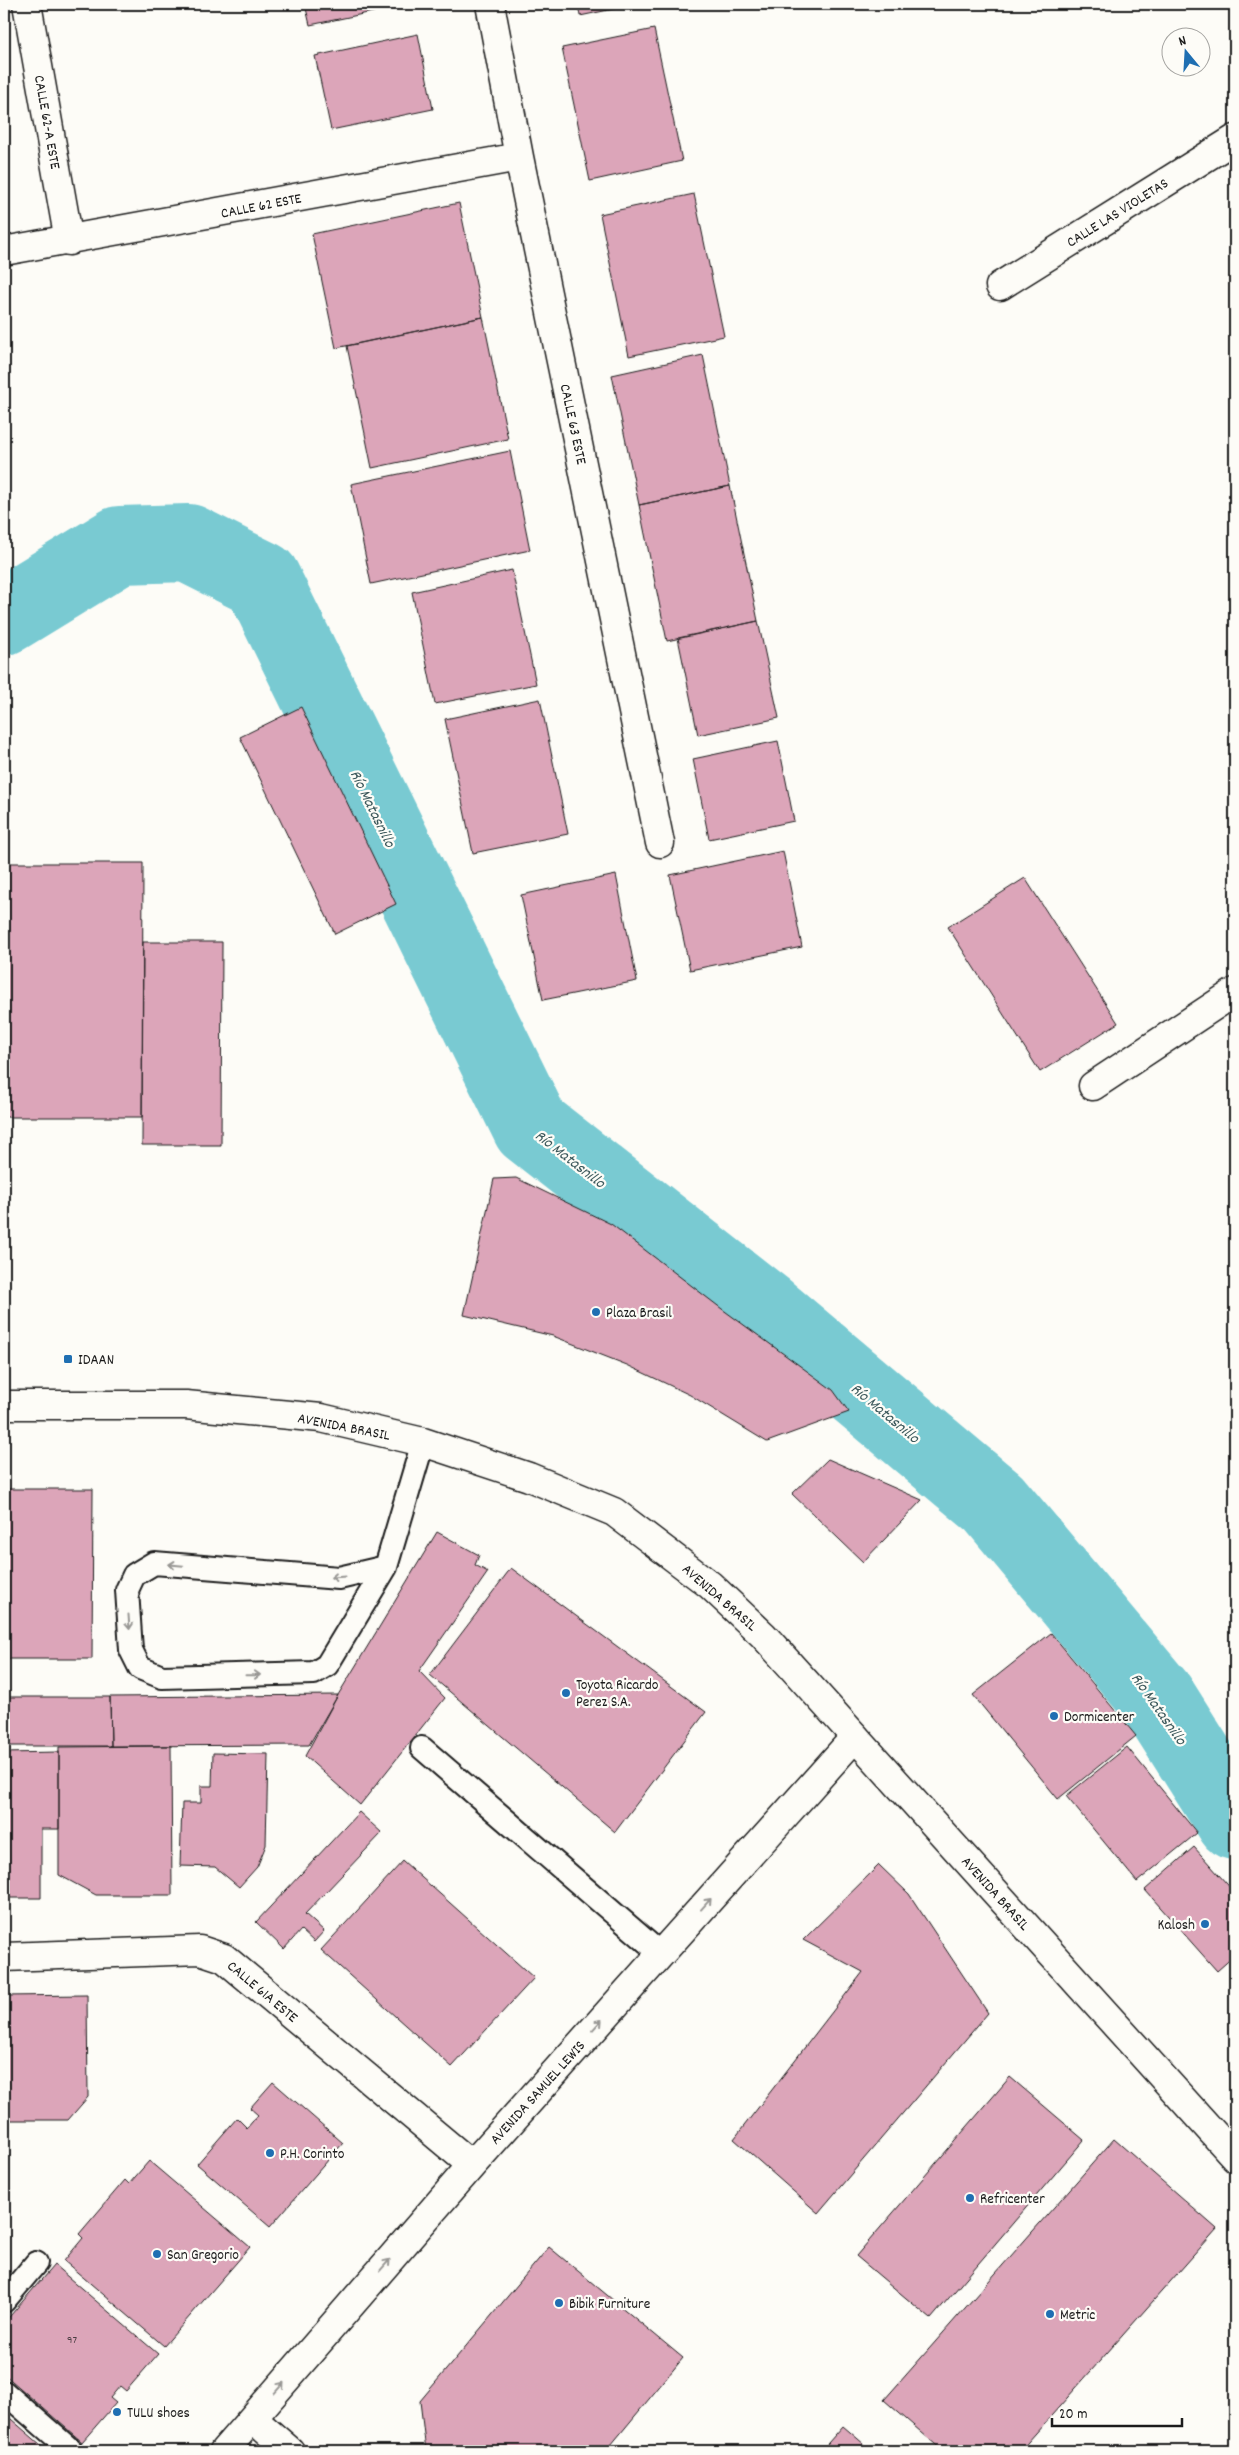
<svg xmlns="http://www.w3.org/2000/svg" width="1239" height="2455" viewBox="0 0 1239 2455" font-family="Dekko,sans-serif">
  <style>
    .lines { fill: none; stroke-linecap: round; stroke-linejoin: round }
    .river { stroke: #79cad2; stroke-width: 78 }
    .building { fill: #dca5b9; stroke: #1c1c1c }
    .service-casing { stroke: #1c1c1c; stroke-width: 26 }
    .minor-casing { stroke: #1c1c1c; stroke-width: 31 }
    .secondary-casing { stroke: #1c1c1c; stroke-width: 31 }
    .service { stroke: #fdfcf7; stroke-width: 22 }
    .minor { stroke: #fdfcf7; stroke-width: 28 }
    .secondary { stroke: #fdfcf7; stroke-width: 28 }
    .oneway { stroke: #989794 }
    .poi-dot { fill: #1f6fb2; stroke: #fdfcf7; stroke-width: 2 }
    .labels { text-anchor: middle; stroke-width: 4.5; stroke-linejoin: round; paint-order: stroke }
    .number-label { font-size: 12px; fill: #4c3e43 }
    .street-label { font-size: 15px; fill: #1c1c1c; stroke: #fdfcf7 }
    .poi-label { font-size: 15px; fill: #1c1c1c; stroke: #fdfcf7; text-anchor: start }
    .water-label { font-size: 16px; font-style: italic; fill: #3d595c; stroke: #fdfcf7 }
  </style>
  <rect width="100%" height="100%" fill="#fdfcf7"/>
  <filter id="ink" filterUnits="userSpaceOnUse"><feTurbulence type="fractalNoise" baseFrequency=".02" numOctaves="2"/><feDisplacementMap in="SourceGraphic" scale="10" xChannelSelector="R" yChannelSelector="G"/><feConvolveMatrix kernelMatrix="1 2 1 2 8 2 1 2 1" color-interpolation-filters="sRGB"/></filter>
  <g filter="url(#ink)">
    <g class="lines">
      <path class="river" d="M4,616L120,545L188,543L262,580L531,1127L767,1312L994,1503L1157,1698L1235,1821"/>
    </g>
    <path class="building" d="M305,4H411L310,25Z
      M578,4H637L580,16Z
      M654,29L682,161L590,181L562,48Z
      M418,34L433,109L331,130L315,56Z
      M694,194L724,336L629,356L600,214Z
      M459,203L483,317L336,348L312,234Z
      M483,317L508,439L372,468L347,346Z
      M703,355L730,486L639,505L612,375Z
      M510,451L530,550L371,584L351,484Z
      M730,486L758,621L667,641L639,505Z
      M512,570L536,684L435,704L412,592Z
      M758,621L779,718L698,735L678,638Z
      M540,699L568,834L473,853L445,719Z
      M301,707L396,904L335,934L240,737Z
      M778,741L794,821L709,839L693,759Z
      M783,851L802,947L690,970L670,875Z
      M4,863H143L142,1117H4Z
      M616,875L637,981L543,1000L521,895Z
      M1025,878L1118,1023L1040,1072L948,927Z
      M143,942H222L221,1145H142Z
      M516,1178L611,1224L722,1309L833,1390L849,1412L767,1442L690,1395L627,1365L553,1336L464,1315L494,1179Z
      M828,1459L922,1500L863,1562L792,1494Z
      M4,1489H93L92,1659H4Z
      M437,1532L479,1555L475,1565L488,1572L419,1671L445,1698L360,1805L305,1756L338,1695Z
      M511,1568L706,1712L615,1832L430,1675Z
      M1051,1633L1136,1736L1058,1799L973,1695Z
      M338,1695L309,1745L111,1746L110,1697Z
      M4,1697H110L111,1746H4Z
      M171,1746L172,1895H96L59,1875V1747Z
      M1127,1747L1197,1833L1137,1882L1066,1796Z
      M59,1752V1829H41V1898H4V1753Z
      M213,1753L268,1754L266,1845L257,1867L239,1887L215,1867L180,1866L182,1803H201V1786H212Z
      M359,1812L382,1833L305,1914L324,1931L314,1942L301,1930L284,1949L256,1922Z
      M1194,1847L1235,1893V1955L1217,1971L1145,1890Z
      M403,1861L534,1978L452,2067L321,1950Z
      M879,1865L909,1894L988,2013L818,2213L734,2139L863,1972L803,1940Z
      M87,1995L88,2097L68,2120H4V1996Z
      M1010,2077L1084,2140L931,2319L856,2256Z
      M273,2082L343,2143L270,2227L197,2164L237,2118L247,2128L258,2115L250,2108Z
      M1114,2139L1217,2229L1020,2451H943L884,2400Z
      M149,2161L250,2247L164,2346L64,2261L83,2238L79,2234L125,2180L129,2184Z
      M549,2247L683,2358L606,2451H426L420,2401Z
      M54,2265L158,2354L126,2391L120,2386L110,2398L116,2403L82,2442L4,2374V2323Z
      M4,2413L48,2451H4Z
      M843,2426L872,2451H821Z"/>
    <g class="lines">
      <defs>
        <path id="service" d="M386,1567L339,1578L154,1563L134,1575L127,1590L131,1650L140,1668L162,1677L314,1673L327,1665L386,1567L423,1442
          M422,1748L661,1954
          M4,2301L36,2263
          M4,2392L72,2451"/>
        <path id="minor" d="M27,4L69,241
          M490,4L519,157L660,843
          M4,251L519,157
          M1000,286L1235,139
          M1093,1086L1235,992
          M4,1957L200,1950L224,1958L472,2165
          M253,2419L290,2451
          M224,2451L472,2165L855,1737"/>
        <path id="secondary" d="M4,1405H186L321,1418L423,1442L529,1477L614,1512L710,1585L763,1635L1235,2157"/>
      </defs>
      <use href="#service" class="service-casing"/>
      <use href="#minor" class="minor-casing"/>
      <use href="#secondary" class="secondary-casing"/>
      <use href="#service" class="service"/>
      <use href="#minor" class="minor"/>
      <use href="#secondary" class="secondary"/>
    </g>
    <defs><path id="oneway-shaft" d="M-6 0H5M1.5-3L5.5 0L1.5 3" fill="none" stroke-width="1.6" stroke-linecap="round" stroke-linejoin="round" transform="scale(1.25)"/></defs>
    <g class="oneway">
      <use href="#oneway-shaft" transform="translate(176 1565) rotate(-175)"/>
      <use href="#oneway-shaft" transform="translate(338 1577) rotate(176)"/>
      <use href="#oneway-shaft" transform="translate(129 1622) rotate(86)"/>
      <use href="#oneway-shaft" transform="translate(253 1675) rotate(-1)"/>
      <use href="#oneway-shaft" transform="translate(706 1904) rotate(-48)"/>
      <use href="#oneway-shaft" transform="translate(597 2025) rotate(-48)"/>
      <use href="#oneway-shaft" transform="translate(385 2265) rotate(-49)"/>
      <use href="#oneway-shaft" transform="translate(279 2388) rotate(-49)"/>
    </g>
  </g>
  <g class="poi-dot">
    <circle cx="596" cy="1312" r="5"/>
    <rect x="63" y="1354" width="10" height="10" rx="2.5"/>
    <circle cx="566" cy="1693" r="5"/>
    <circle cx="1054" cy="1716" r="5"/>
    <circle cx="1205" cy="1924" r="5"/>
    <circle cx="270" cy="2153" r="5"/>
    <circle cx="970" cy="2198" r="5"/>
    <circle cx="157" cy="2254" r="5"/>
    <circle cx="559" cy="2303" r="5"/>
    <circle cx="1050" cy="2314" r="5"/>
    <circle cx="117" cy="2412" r="5"/>
  </g>
  <g class="labels">
    <g class="number-label">
      <text x="72" y="2343">97</text>
    </g>
    <g class="street-label">
      <text transform="translate(48 122) rotate(80)" y="5">CALLE 62-A ESTE</text>
      <text transform="translate(261 205) rotate(-11)" y="5">CALLE 62 ESTE</text>
      <text transform="translate(1117 212) rotate(-32)" y="5">CALLE LAS VIOLETAS</text>
      <text transform="translate(574 424) rotate(78)" y="5">CALLE 63 ESTE</text>
      <text transform="translate(344 1426) rotate(11)" y="5">AVENIDA BRASIL</text>
      <text transform="translate(720 1597) rotate(41)" y="5">AVENIDA BRASIL</text>
      <text transform="translate(996 1893) rotate(48)" y="5">AVENIDA BRASIL</text>
      <text transform="translate(263 1991) rotate(40)" y="5">CALLE 61A ESTE</text>
      <text transform="translate(537 2092) rotate(-48)" y="5">AVENIDA SAMUEL LEWIS</text>
    </g>
    <g class="poi-label">
      <text x="606" y="1317">Plaza Brasil</text>
      <text x="78" y="1364">IDAAN</text>
      <text x="576" y="1689">Toyota Ricardo<tspan x="576" dy="17">Perez S.A.</tspan></text>
      <text x="1064" y="1721">Dormicenter</text>
      <text x="1195" y="1929" text-anchor="end">Kalosh</text>
      <text x="280" y="2158">P.H. Corinto</text>
      <text x="980" y="2203">Refricenter</text>
      <text x="167" y="2259">San Gregorio</text>
      <text x="569" y="2308">Bibik Furniture</text>
      <text x="1060" y="2319">Metric</text>
      <text x="127" y="2417">TULU shoes</text>
    </g>
    <g class="water-label">
      <text transform="translate(374 808) rotate(64)" y="6">Río Matasnillo</text>
      <text transform="translate(571 1158) rotate(38)" y="6">Río Matasnillo</text>
      <text transform="translate(886 1412) rotate(40)" y="6">Río Matasnillo</text>
      <text transform="translate(1160 1708) rotate(55)" y="6">Río Matasnillo</text>
    </g>
  </g>
  <rect width="1239" height="2455" fill="none" stroke="#fdfcf7" stroke-width="20"/>
  <rect x="10" y="10" width="1219" height="2435" fill="none" stroke="#1c1c1c" stroke-width="2" filter="url(#ink)"/>
  <g transform="translate(1186 52) rotate(342)"><circle r="24" fill="#fdfcf7" stroke="#a3a29f"/>
  <path d="M0-4L9 19L0 12L-9 19Z" fill="#1f6fb2"/>
  <text y="-8" font-size="14" font-weight="bold" text-anchor="middle" fill="#1c1c1c">N</text>
  </g>
  <path d="M1052 2418v8h130v-8" fill="none" stroke="#1c1c1c" stroke-width="2.5"/>
  <text x="1059" y="2418" font-size="15" fill="#1c1c1c" stroke="#fdfcf7" stroke-width="4" paint-order="stroke">20 m</text>
</svg>
